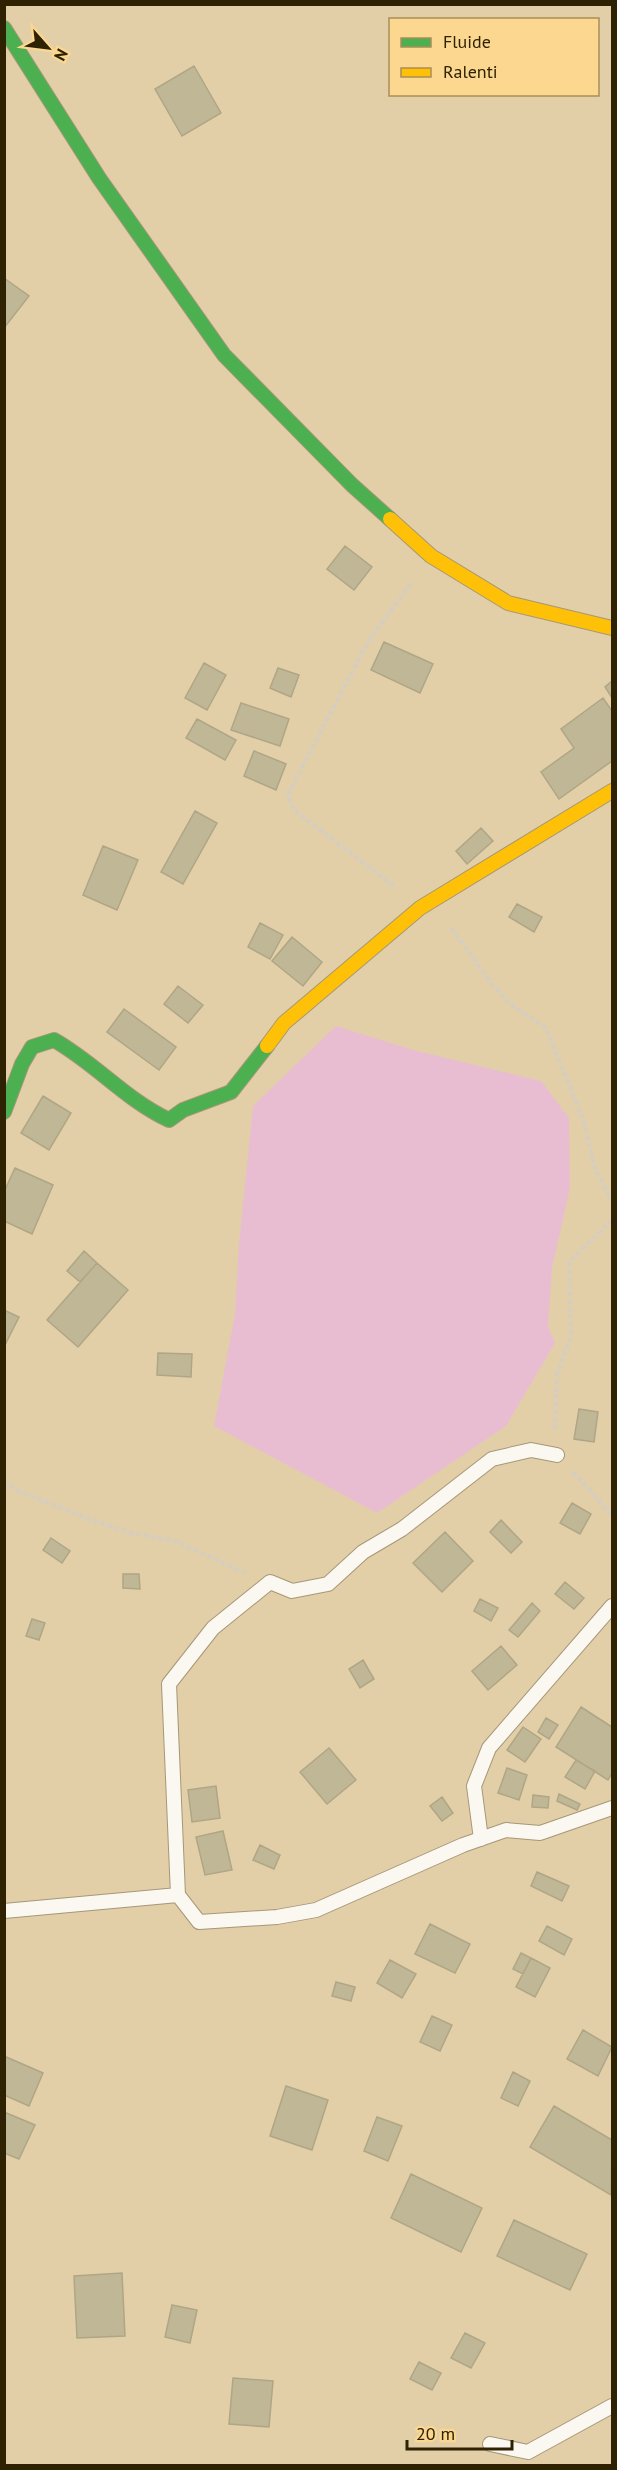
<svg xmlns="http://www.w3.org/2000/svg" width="617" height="2470" viewBox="0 0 617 2470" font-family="'PT Sans',sans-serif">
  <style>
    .green { fill: #e9bdd1 }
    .building { fill: #c0b796; stroke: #afa685; stroke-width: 1.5 }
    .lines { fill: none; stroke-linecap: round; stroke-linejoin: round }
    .lane-casing { stroke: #a69777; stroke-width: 16 }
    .fast-casing { stroke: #a69777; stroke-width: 16 }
    .slow-casing { stroke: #a69777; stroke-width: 16 }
    .path { stroke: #d4cec2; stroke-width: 4; stroke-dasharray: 4.5 3; stroke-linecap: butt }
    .lane { stroke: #fbf8f2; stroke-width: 14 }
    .fast { stroke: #4caf50; stroke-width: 14 }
    .slow { stroke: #ffc107; stroke-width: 14 }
  </style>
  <rect width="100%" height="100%" fill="#e2cfa8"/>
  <path class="green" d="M336,1026L413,1050L541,1081L569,1118L570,1188L552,1268L548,1326L555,1343L506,1426L377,1513L214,1426L235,1314L239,1243L253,1106Z"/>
  <path class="building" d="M194,66L221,113L182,136L155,89Z
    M4,278L29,296L4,328Z
    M345,546L372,567L354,590L327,569Z
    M384,642L433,664L420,693L371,670Z
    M204,663L226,675L207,710L185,698Z
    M278,668L299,675L291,697L270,688Z
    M612,681V698L605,687Z
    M603,698L612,711V761L559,799L541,772L574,748L561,729Z
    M241,703L289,719L280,746L231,730Z
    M197,719L236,740L225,760L186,738Z
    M254,751L286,764L276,790L244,776Z
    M195,811L217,823L183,884L161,872Z
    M481,828L493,841L467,864L456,851Z
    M103,846L138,860L117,910L83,895Z
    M517,904L542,917L534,932L509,917Z
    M260,923L283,935L270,959L248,947Z
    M292,937L322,962L303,986L272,961Z
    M178,986L203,1005L188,1023L164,1004Z
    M124,1009L176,1047L159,1070L107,1032Z
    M43,1096L71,1113L49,1150L21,1133Z
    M15,1168L53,1185L32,1234L4,1221V1192Z
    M84,1251L97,1263L80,1282L67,1271Z
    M97,1263L128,1290L78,1347L47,1320Z
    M4,1310L19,1317L4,1347Z
    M158,1353L192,1354L191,1377L157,1375Z
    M579,1409L598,1412L594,1442L574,1439Z
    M572,1503L591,1514L580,1534L560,1523Z
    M501,1520L522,1542L511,1553L490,1532Z
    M445,1532L473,1561L442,1592L413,1563Z
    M51,1538L70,1551L62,1563L43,1550Z
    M123,1574H139L140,1589L123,1588Z
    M565,1582L584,1598L574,1609L555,1594Z
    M480,1599L498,1608L491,1621L474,1611Z
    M532,1603L540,1611L518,1637L509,1630Z
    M32,1619L45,1623L39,1640L26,1636Z
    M501,1646L517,1665L488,1690L472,1671Z
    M363,1660L374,1679L360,1688L349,1669Z
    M581,1707L612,1727V1773L608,1780L556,1747Z
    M546,1718L558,1725L549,1739L538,1732Z
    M523,1727L541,1739L525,1762L507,1750Z
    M329,1748L356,1780L327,1804L300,1772Z
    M576,1760L595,1771L585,1789L565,1777Z
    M507,1768L527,1775L519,1800L498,1793Z
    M216,1786L220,1818L192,1822L188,1790Z
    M559,1794L580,1804L577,1810L557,1801Z
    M533,1795L549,1797L548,1808L532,1807Z
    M442,1797L453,1813L442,1821L430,1806Z
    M223,1831L232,1870L205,1875L196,1837Z
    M260,1845L280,1855L274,1869L253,1860Z
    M537,1872L569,1886L562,1901L531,1886Z
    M430,1924L470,1944L455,1973L415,1954Z
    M547,1926L572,1939L564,1955L539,1941Z
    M521,1953L531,1958L523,1974L513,1969Z
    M531,1958L550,1968L535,1997L516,1987Z
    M390,1960L416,1974L402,1998L377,1983Z
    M336,1982L355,1987L351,2001L332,1996Z
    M432,2016L452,2025L440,2051L420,2042Z
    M583,2030L612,2047L598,2076L567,2059Z
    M4,2056L43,2073L29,2106L4,2095Z
    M513,2072L530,2081L518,2106L501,2098Z
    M286,2086L328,2100L312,2150L270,2136Z
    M554,2106L612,2140L611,2195L530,2147Z
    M4,2112L35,2125L19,2159L4,2153Z
    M377,2117L402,2126L388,2161L364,2151Z
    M411,2174L482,2208L461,2252L391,2218Z
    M514,2220L587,2254L570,2290L497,2256Z
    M122,2273L125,2336L77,2338L74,2276Z
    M172,2305L197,2310L190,2343L165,2337Z
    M465,2333L485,2343L471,2368L451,2358Z
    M419,2362L441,2373L432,2390L410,2379Z
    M233,2378L273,2381L269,2427L229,2424Z"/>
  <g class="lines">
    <defs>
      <path id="lane" d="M557,1455L531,1450L492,1459L402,1529L363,1552L328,1584L292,1591L270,1582L213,1628L169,1684L178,1895L199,1922L277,1917L316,1910L463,1845L506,1830L540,1833L612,1808
        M481,1839L474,1786L489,1748L612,1606
        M4,1911L178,1895
        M490,2444L528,2452L612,2406"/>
      <path id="fast" d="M4,28L99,178L224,355L352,485L390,519
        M4,1112L22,1064L32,1047L54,1040C95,1063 126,1100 169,1120L183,1110L231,1092L267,1046"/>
      <path id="slow" d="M390,519L431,556L508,603L612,628
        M267,1046L284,1023L420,908L612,791"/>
    </defs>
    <use href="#lane" class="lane-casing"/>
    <use href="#fast" class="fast-casing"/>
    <use href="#slow" class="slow-casing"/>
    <path class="path" d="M394,886L293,809L288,794L368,642L411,583
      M451,928L492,984L510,1004L546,1028L583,1119L595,1169L612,1201
      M555,1429L557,1374L571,1336L569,1262L612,1220
      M573,1472L612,1515
      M4,1482L16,1490L89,1519L131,1533L175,1541L244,1572"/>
    <use href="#lane" class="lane"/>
    <use href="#fast" class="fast"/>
    <use href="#slow" class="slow"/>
  </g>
  <rect width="617" height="2470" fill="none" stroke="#2f2203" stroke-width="12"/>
  <rect x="389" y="18" width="210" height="78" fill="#fbd78f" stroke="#a98f57" stroke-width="1.5"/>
  <rect x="401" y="38" width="30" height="9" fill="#4caf50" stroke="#a98f57" stroke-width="1.5"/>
  <text x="443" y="48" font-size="18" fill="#2f2203">Fluide</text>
  <rect x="401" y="68" width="30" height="9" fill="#ffc107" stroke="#a98f57" stroke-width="1.5"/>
  <text x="443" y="78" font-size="18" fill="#2f2203">Ralenti</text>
  <g transform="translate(48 48) rotate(118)" stroke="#fbd78f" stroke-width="4.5" paint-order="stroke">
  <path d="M0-4.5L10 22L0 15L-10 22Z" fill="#2f2203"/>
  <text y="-9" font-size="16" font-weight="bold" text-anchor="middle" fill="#2f2203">N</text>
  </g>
  <path d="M407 2440v9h105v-9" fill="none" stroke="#2f2203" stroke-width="3"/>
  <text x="416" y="2440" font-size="18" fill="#2f2203" stroke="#fbd78f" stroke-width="4.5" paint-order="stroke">20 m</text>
</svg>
